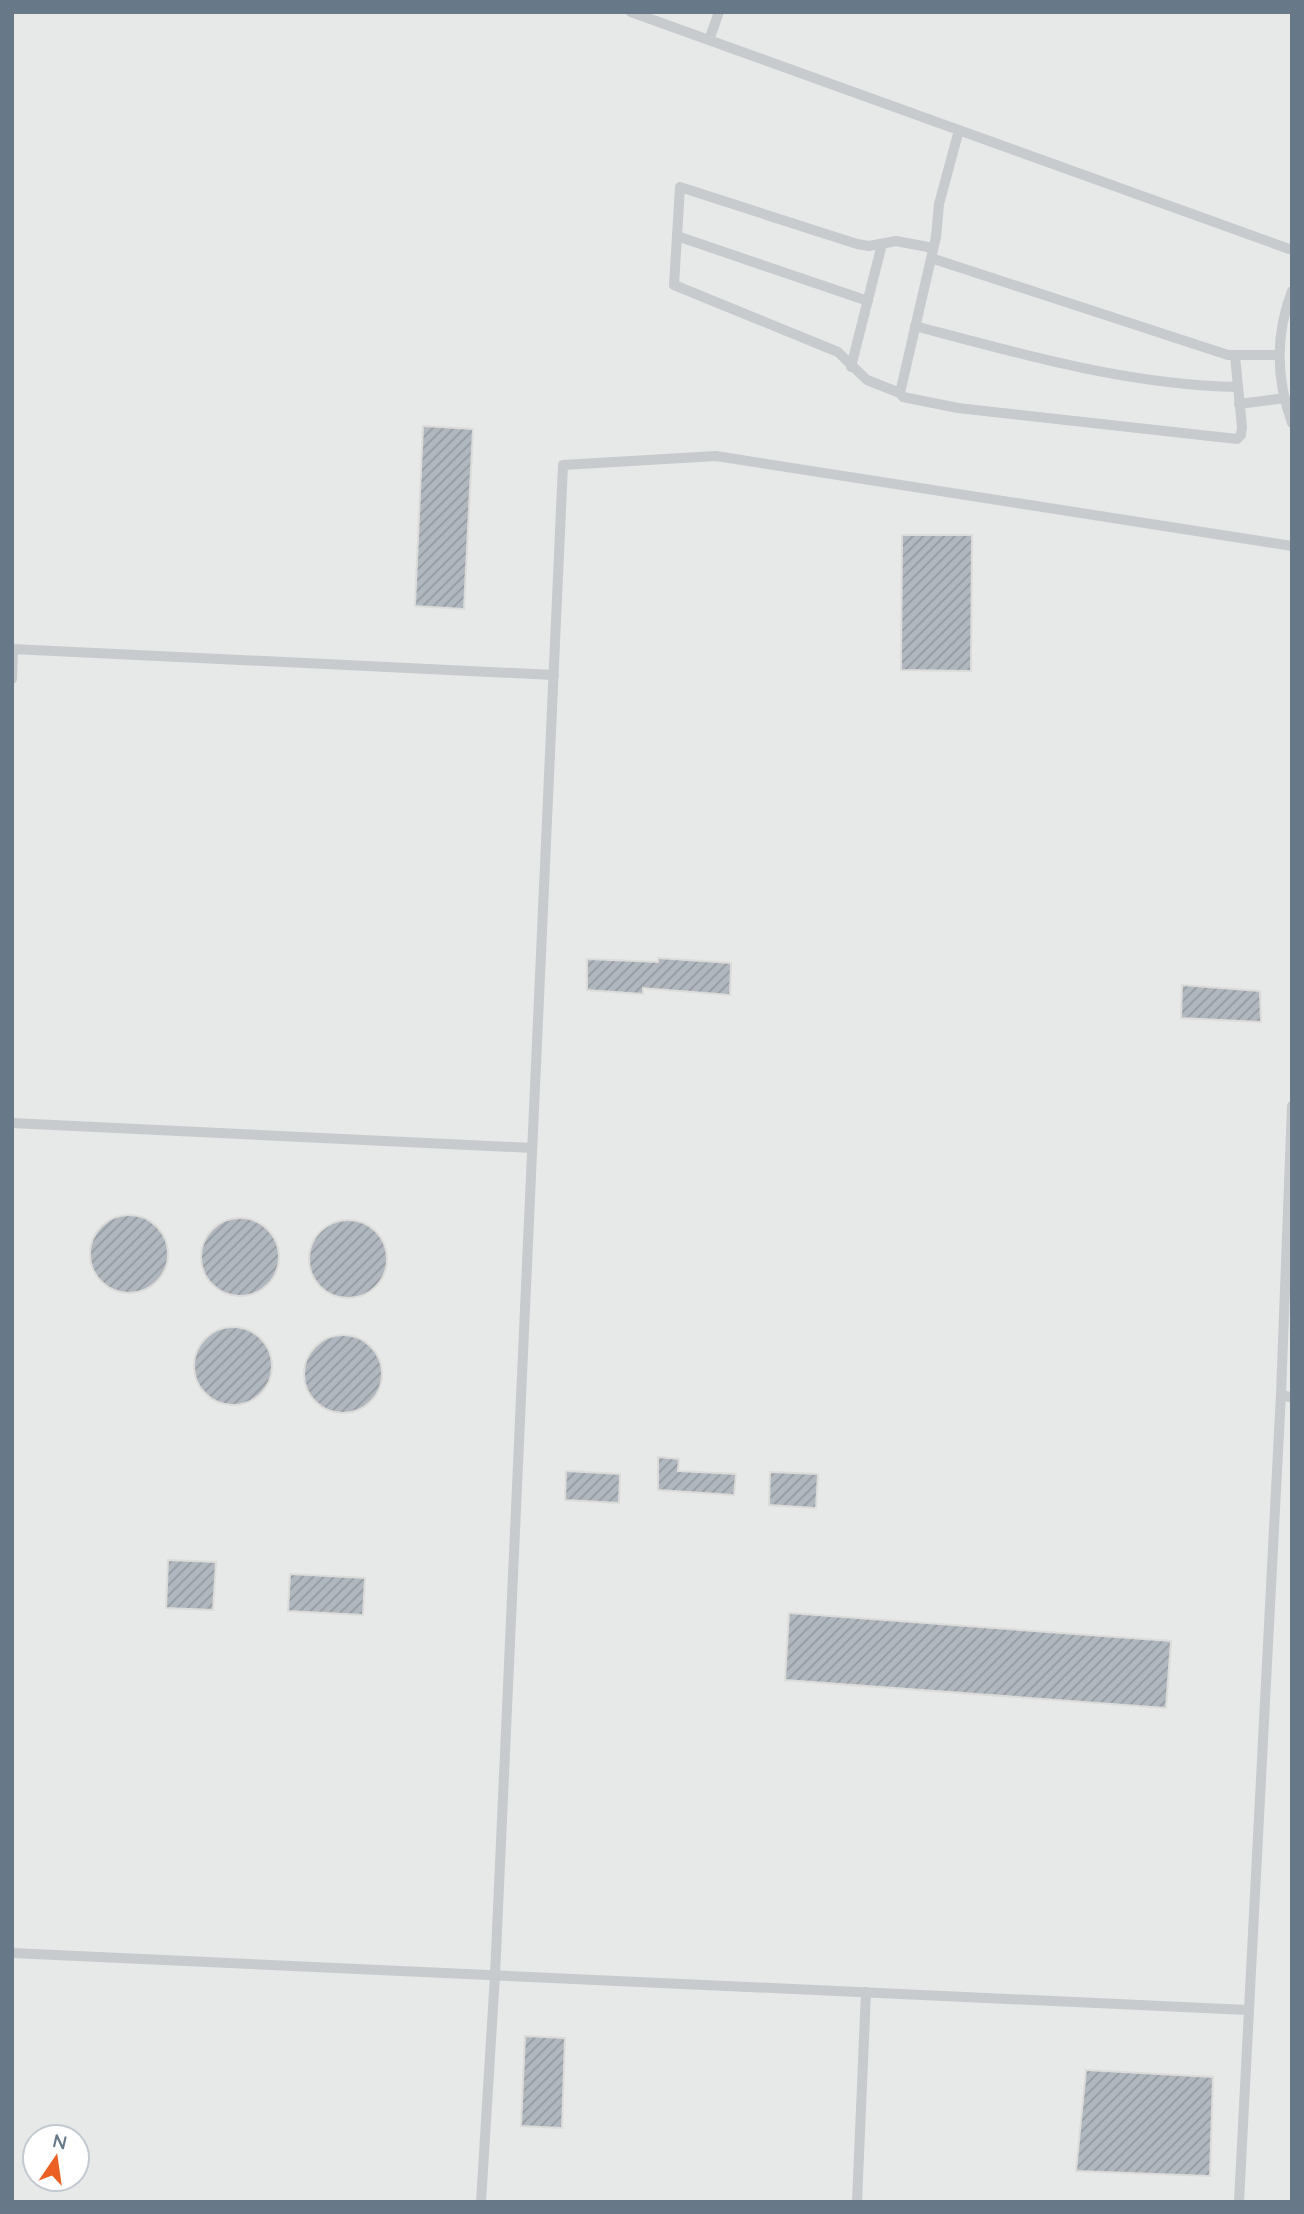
<svg xmlns="http://www.w3.org/2000/svg" width="1304" height="2214" viewBox="0 0 1304 2214" font-family="Quicksand,sans-serif">
  <style>
    .built { fill: #e7e8e8; fill-rule: evenodd }
    .building { fill: url(#building-hatch); stroke: #dbdbd9; stroke-width: 2 }
    .lines { fill: none; stroke-linecap: round; stroke-linejoin: round }
    .service { stroke: #c7cbce; stroke-width: 10 }
  </style>
  <defs>
    <pattern id="building-hatch" width="6" height="6" patternUnits="userSpaceOnUse" patternTransform="scale(1.75)"><rect width="6" height="6" fill="#b0b7be"/><path d="M-1 1l2-2M0 6l6-6M5 7l2-2" fill="none" stroke="#939aa0"/></pattern>
  </defs>
  <rect width="100%" height="100%" fill="#f9f9f7"/>
  <path class="built" d="M12,12H1292V2202H12ZM35,2137H77V2179H35Z"/>
  <path class="building" d="M423,426L473,429L464,609L415,606Z
    M902,535H972L971,671L901,670Z
    M658,958L731,963L730,995L643,988V994L587,990V959L658,962Z
    M1182,985L1260,991L1261,1022L1181,1018Z
    M90 1254a39 39 0 1 1 78 0a39 39 0 1 1-78 0Z
    M201 1257a39 39 0 1 1 78 0a39 39 0 1 1-78 0Z
    M309 1259a39 39 0 1 1 78 0a39 39 0 1 1-78 0Z
    M194 1366a39 39 0 1 1 78 0a39 39 0 1 1-78 0Z
    M304 1374a39 39 0 1 1 78 0a39 39 0 1 1-78 0Z
    M658,1457L679,1459L678,1471L736,1474L734,1495L658,1490Z
    M566,1471L620,1474L619,1503L565,1500Z
    M770,1472L818,1474L816,1508L769,1505Z
    M168,1560L216,1562L213,1610L166,1608Z
    M290,1574L365,1578L363,1615L288,1611Z
    M789,1613L1171,1641L1166,1708L785,1680Z
    M525,2036L565,2038L562,2128L521,2126Z
    M1086,2070L1213,2077L1210,2176L1076,2171Z"/>
  <g class="lines">
    <path class="service" d="M631,12L1292,250
      M709,40L719,12
      M959,130L939,204L936,237L900,393L903,397L958,408L1237,439L1241,435L1242,427L1235,356
      M677,236L868,301
      M931,258L1228,355H1278
      M1292,291C1275,335 1276,379 1292,423
      M915,326C1021,354 1128,385 1238,387
      M851,367L882,244
      M900,393L867,380L838,352L674,285L680,187L857,244L869,246L896,241L933,248
      M1239,404L1285,398
      M12,649L554,675
      M12,679L13,649
      M1292,1106L1281,1394L1292,1398
      M12,1123L532,1148
      M12,1953L1247,2010
      M481,2202L495,1975L563,465L716,456L1292,546
      M857,2202L866,1992
      M1239,2202L1281,1394"/>
  </g>
  <rect width="1304" height="2214" fill="none" stroke="#677889" stroke-width="28"/>
  <g transform="translate(56 2158) rotate(13)"><circle r="33" fill="#ffffff" stroke="#c2c9d0" stroke-width="2"/>
  <path d="M0-5L12 26L0 18L-12 26Z" fill="#eb6024"/>
  <text y="-10" font-size="19" font-weight="bold" text-anchor="middle" fill="#677889">N</text>
  </g>
</svg>
